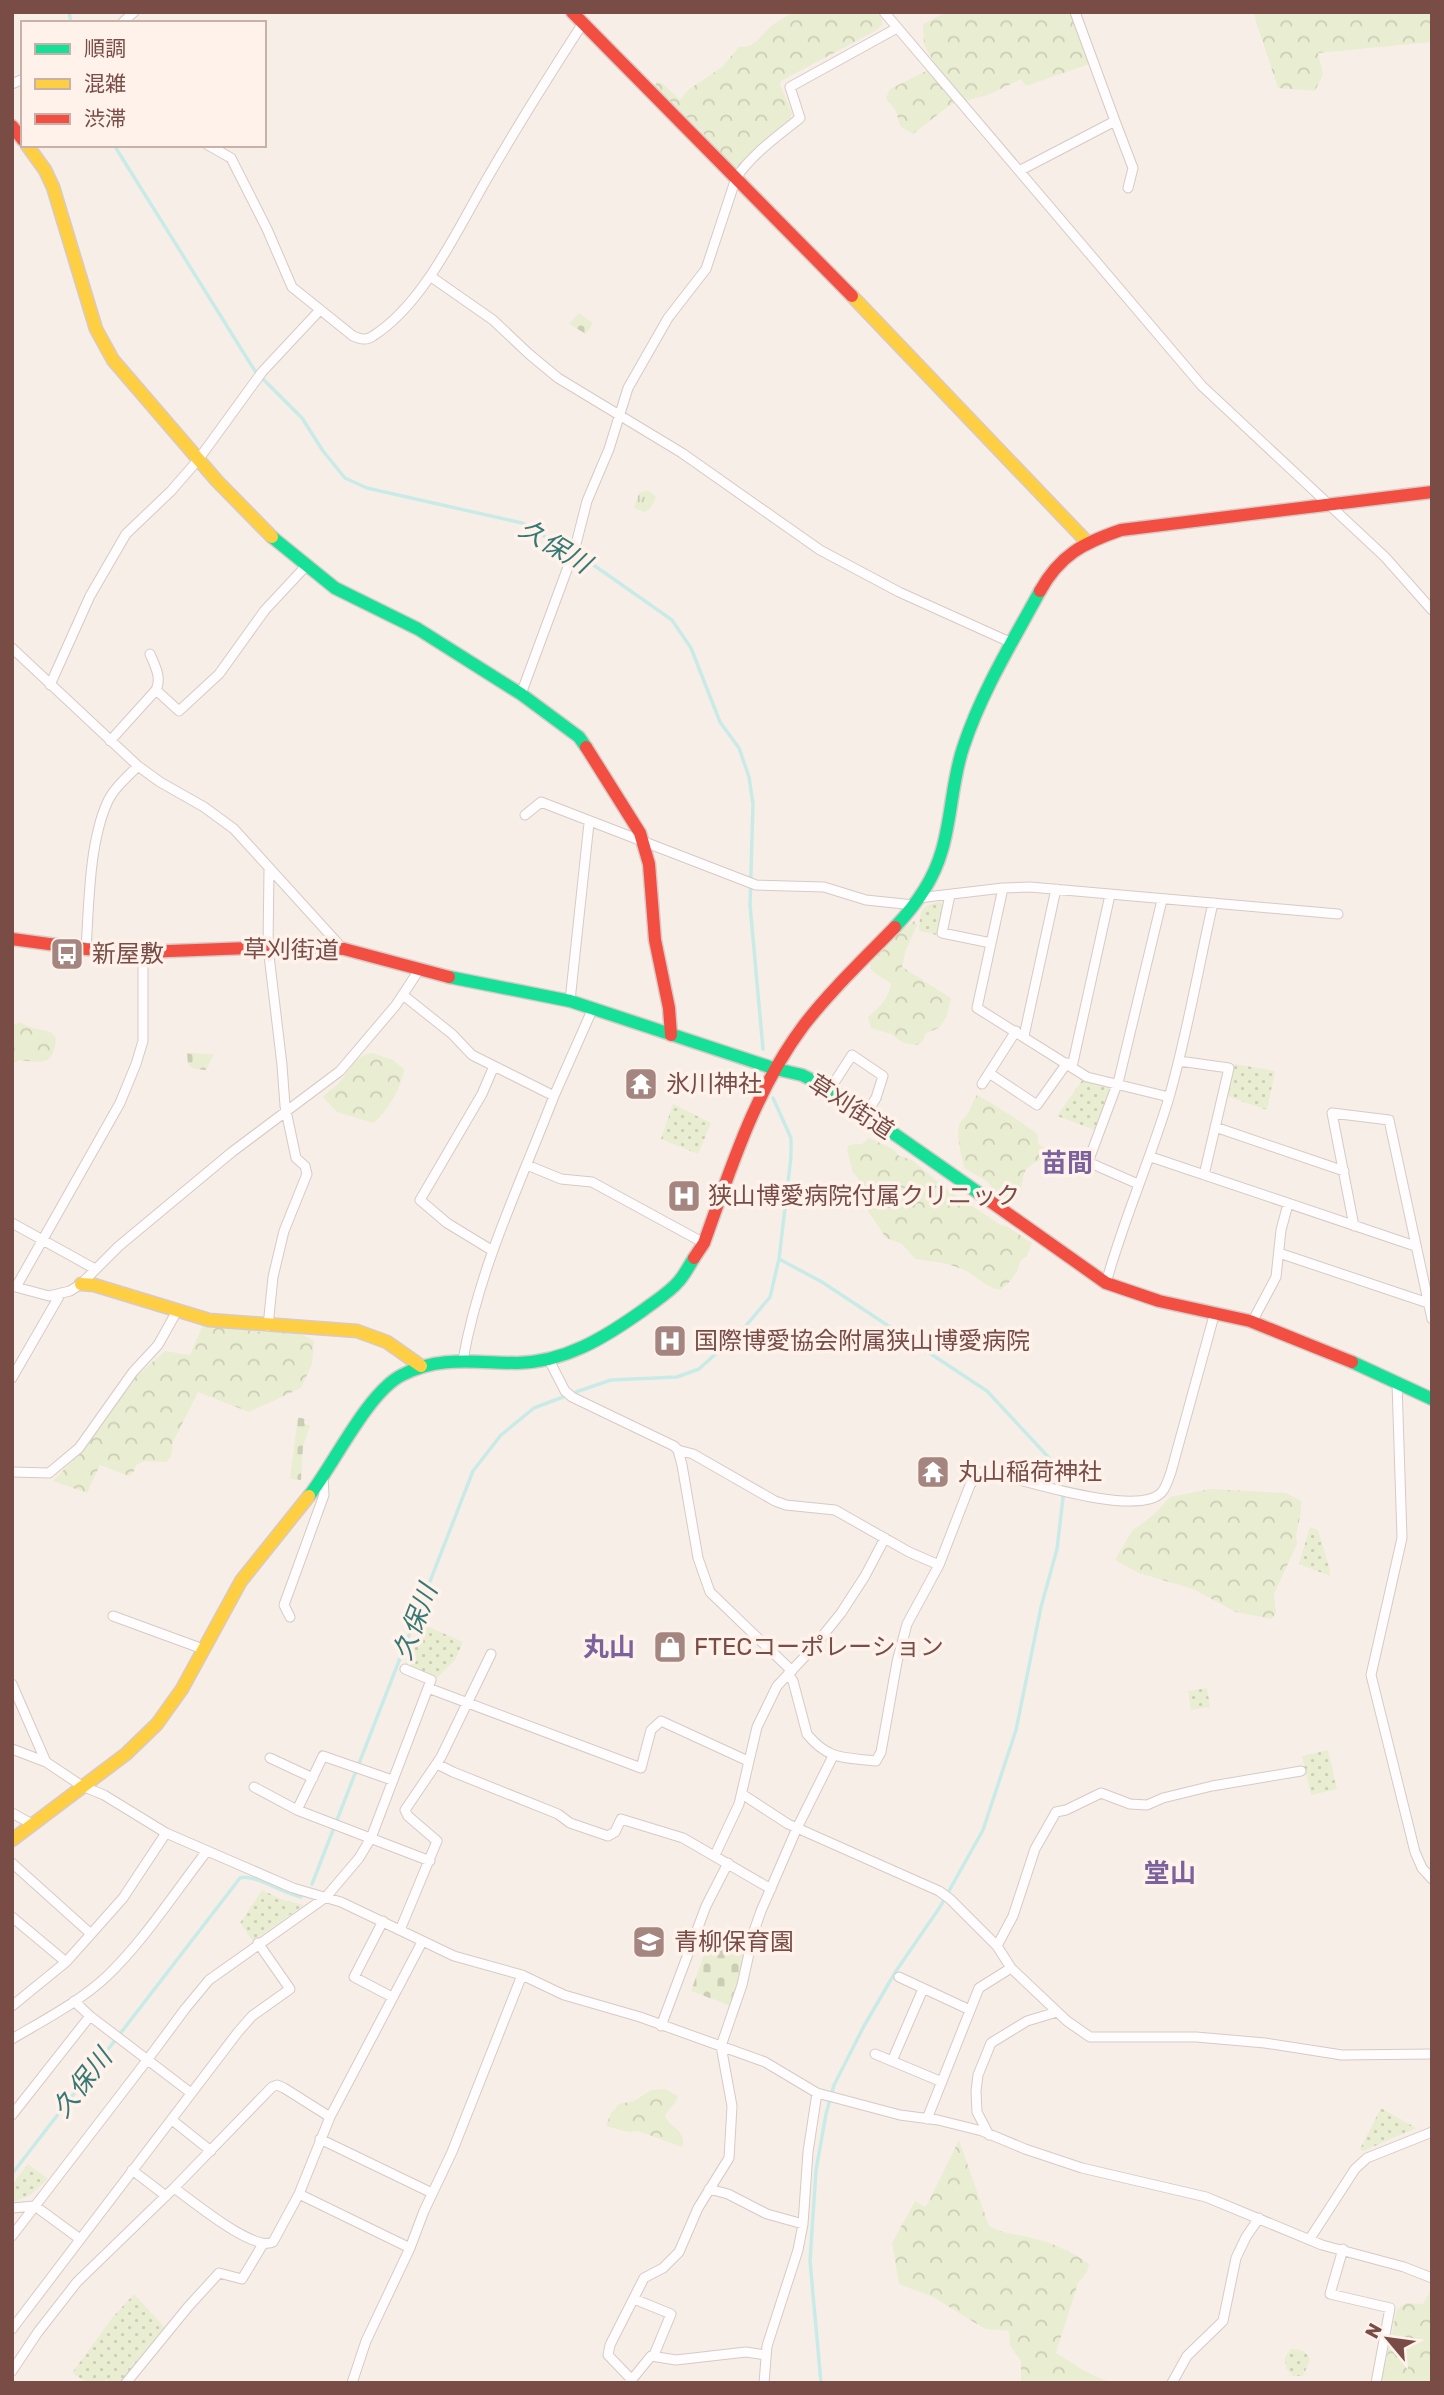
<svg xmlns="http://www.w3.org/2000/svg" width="1444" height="2395" viewBox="0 0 1444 2395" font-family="Rubik,'Noto Sans JP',sans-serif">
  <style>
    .grass { fill: url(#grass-tufts) }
    .forest { fill: url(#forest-crowns) }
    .cemetery { fill: url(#cemetery-stones) }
    .park { fill: url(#park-dots) }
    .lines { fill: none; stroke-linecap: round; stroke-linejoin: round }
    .stream { stroke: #c9ebe7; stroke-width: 3.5 }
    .street-casing { stroke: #d6cac5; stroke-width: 11 }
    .fast-casing { stroke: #d8cac6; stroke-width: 15 }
    .slow-casing { stroke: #d8cac6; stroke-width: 15 }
    .jam-casing { stroke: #d8cac6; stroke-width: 15 }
    .street { stroke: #fefcfc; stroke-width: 9 }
    .fast { stroke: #16e098; stroke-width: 12 }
    .slow { stroke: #ffcf43; stroke-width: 12 }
    .jam { stroke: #f24e42; stroke-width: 12 }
    .labels { text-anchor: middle; stroke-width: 7; stroke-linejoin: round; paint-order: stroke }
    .street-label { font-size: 24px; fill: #794d46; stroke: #fff2eb }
    .poi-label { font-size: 24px; fill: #794d46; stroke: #fff2eb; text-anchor: start }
    .water-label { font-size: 26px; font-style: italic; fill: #357874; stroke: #fff2eb }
    .neighbourhood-label { font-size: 26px; font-weight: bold; fill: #7b619d; stroke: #fff2eb }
  </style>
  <defs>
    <pattern id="grass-tufts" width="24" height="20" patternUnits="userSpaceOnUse" patternTransform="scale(1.75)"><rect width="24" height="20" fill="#e9edd1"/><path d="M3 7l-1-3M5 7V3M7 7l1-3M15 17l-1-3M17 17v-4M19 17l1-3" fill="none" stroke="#cbcdb5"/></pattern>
    <pattern id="forest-crowns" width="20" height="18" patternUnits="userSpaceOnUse" patternTransform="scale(1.75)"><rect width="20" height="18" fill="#e9edd1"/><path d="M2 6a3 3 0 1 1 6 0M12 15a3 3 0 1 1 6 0" fill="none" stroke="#cbcdb5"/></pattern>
    <pattern id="cemetery-stones" width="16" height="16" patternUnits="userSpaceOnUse" patternTransform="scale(1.75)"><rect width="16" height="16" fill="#e9edd1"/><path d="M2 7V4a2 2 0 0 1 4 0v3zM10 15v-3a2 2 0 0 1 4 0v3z" fill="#cbcdb5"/></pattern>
    <pattern id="park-dots" width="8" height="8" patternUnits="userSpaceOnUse" patternTransform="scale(1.75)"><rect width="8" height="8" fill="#e9edd1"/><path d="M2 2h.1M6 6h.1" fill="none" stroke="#cbcdb5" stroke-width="1.8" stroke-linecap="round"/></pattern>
  </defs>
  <rect width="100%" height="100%" fill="#f8eee8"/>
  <path class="grass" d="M648,490L656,497L650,509L644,512L634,508L639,493Z"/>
  <path class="forest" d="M793,12H876L882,19V25L875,31L781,81L780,85L792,113L790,119L738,169L726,161L702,132L655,86L657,82L663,84L680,100L688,90L722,67L739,47C754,48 758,38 768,29C775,22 785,18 793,12Z
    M946,12H1071L1089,64L1026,86L1021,79L988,95L950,105L913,134L900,126L896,111L886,98L890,89L926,71L933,61L924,44L923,24Z
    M1253,12H1432V42L1318,53L1323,74L1315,91L1278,88Z
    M914,921L917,925L905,952L902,967L951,998L946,1018L939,1028L926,1033L922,1042L917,1045L903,1043L891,1034L871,1028L868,1017C879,1008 889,998 891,984C883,976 872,976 870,964L903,929Z
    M20,1022L29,1027L51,1032L56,1038C54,1066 42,1063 20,1060L12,1064V1026Z
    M372,1053L393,1060L404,1069C402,1086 387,1113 373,1123L337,1112L323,1097C327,1091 332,1090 337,1085C350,1073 352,1056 372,1053Z
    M977,1095C981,1096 1034,1130 1036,1133C1039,1137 1038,1139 1038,1144L1045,1148L1046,1157C1014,1172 1029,1174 1017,1199L1006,1203L994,1196L990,1184L985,1180L964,1168C962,1156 955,1133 960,1123C961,1120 965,1118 967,1115C971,1108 972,1102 977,1095Z
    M869,1138L893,1149L899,1156L912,1160L945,1188L999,1224L1008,1227L1032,1243L1027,1256C1017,1261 1020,1269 1014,1276C1011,1281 1005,1286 1001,1290C986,1288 981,1279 968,1272C948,1262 936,1262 915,1259L902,1244L886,1238L868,1211L863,1186L852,1170L847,1149L849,1145L862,1144Z
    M203,1325L262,1332H298L314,1341L312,1364L301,1388L249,1412L198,1392L173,1442L171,1458L166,1462L145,1461L136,1465L134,1471L129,1476L100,1465L87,1493L53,1481L83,1450L132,1380L165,1351L190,1355Z
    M1210,1489L1286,1493L1301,1501V1512L1296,1535L1297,1544L1274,1594L1276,1612L1272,1619L1236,1612L1193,1589L1139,1573L1115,1560L1132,1531L1153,1515L1170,1497Z
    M665,2089L678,2096C677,2104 668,2108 665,2117C670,2127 688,2132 682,2147L638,2131L629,2132L606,2126L611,2113L619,2104L634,2101L651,2090Z
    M959,2140L989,2226C1003,2234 1017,2234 1032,2238C1052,2243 1072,2251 1089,2264L1087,2272L1078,2283L1056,2353L1088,2373L1111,2383H1021V2361L1010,2346L1009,2331L985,2329L933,2297L899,2284L892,2243L915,2201L926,2207Z
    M1432,2288V2383H1379L1385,2366L1397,2309L1406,2303L1423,2304Z"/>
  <path class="cemetery" d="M579,313L593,323L586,334L569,324Z
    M187,1053L214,1054L206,1070L194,1069L188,1065Z
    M298,1417L305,1419L304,1423L310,1426L303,1446L301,1480L290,1479Z
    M707,1947L746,1952L731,2006L691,1991Z"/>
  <path class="park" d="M940,902L944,906L937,935L919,931C921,911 918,906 940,902Z
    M1235,1064L1275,1071L1267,1110L1227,1096Z
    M1083,1079L1109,1088L1111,1092L1097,1131L1057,1116Z
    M673,1104L711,1123L698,1154L661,1139Z
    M1310,1527L1318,1530L1330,1570V1576L1299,1564Z
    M422,1624L463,1642L455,1660L437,1678L405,1665Z
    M1207,1688L1210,1707L1191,1710L1188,1691Z
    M1328,1750L1337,1789L1311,1795L1302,1756Z
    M262,1890L283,1900L304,1905L253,1941L240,1923Z
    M1381,2108L1416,2128L1363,2151L1360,2149Z
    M28,2164L48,2179L29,2196L12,2202V2185Z
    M134,2294L166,2329L121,2383H111L106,2379L104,2383H88L72,2373L113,2317Z
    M1291,2349C1301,2350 1307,2350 1310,2360L1303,2376H1293L1286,2368L1285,2357Z"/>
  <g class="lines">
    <path class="stream" d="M69,12L71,23
      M114,145L255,371L302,418L323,451L345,478L367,488L522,523L595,566L672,620L691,648L720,722L739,748L749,777L753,804L750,905L763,1049
      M779,1259L822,1282L987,1391L1051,1460L1059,1479L1063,1498L1057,1549L1041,1607L1016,1730L983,1830L940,1907L896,1971L864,2026L834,2085L826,2114L816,2170L810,2261L821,2383
      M576,1392L611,1380L677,1377L699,1369L744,1328L770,1297L779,1259L791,1157V1138L773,1098
      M312,1884L473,1471L501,1435L534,1408L563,1397
      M12,2174L240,1878C253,1873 284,1894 301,1897"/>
    <defs>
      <path id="street" d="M884,12L1202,386L1385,557L1432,610
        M122,23L134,12
        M12,84L23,79
        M1115,121L1133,168L1128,188
        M208,145L231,158L267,229L292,287L353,336C360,339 366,341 373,336C424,304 458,228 488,177C518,125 550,74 583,23
        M1019,171L1115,121L1075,12
        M430,276L493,320L529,354L558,378L682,453L820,550L899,592L1012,643
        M12,648L138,766L160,782L204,807L234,829L343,949
        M50,685L90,596L126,534L171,491L198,460L262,372L319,311
        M156,690L179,711L219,674L265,610L306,566
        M521,694L575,548L587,501L609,449L628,388L668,318L706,269L736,178C752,154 778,136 800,118L790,87L897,28
        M110,741L156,690C162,678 155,666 150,654
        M525,815L541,802L756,885L824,887L866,900L914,905
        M1003,888L977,1008L1087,1077L1169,1097
        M950,895L942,933L991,943
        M918,898L1003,888L1030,887L1338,914
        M86,949C89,904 89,844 107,803C113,789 127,777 138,766
        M403,995L452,1034L472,1055L554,1096C521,1182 479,1268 463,1360
        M570,1001L589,823
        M1024,1036L1056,889
        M1179,1061L1229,1068L1204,1175
        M1072,1067L1110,895
        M989,1073L1037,1105L1067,1063
        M982,1084L1016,1031
        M830,1089L852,1055L883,1076L876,1098L866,1114
        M554,1096L593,1008
        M1215,1127L1344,1171
        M1151,1157L1415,1246
        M527,1165L561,1179L592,1182L704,1243
        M1138,1184L1088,1162L1119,1079L1162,900
        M12,1223L95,1269
        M1354,1226L1332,1113L1389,1120L1432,1319
        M493,1251L447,1223L420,1200L482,1094L494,1066
        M1279,1253L1428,1303
        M1106,1283C1123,1221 1149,1163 1168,1101C1187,1036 1198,969 1213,903
        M12,1286L49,1296L70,1291L81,1284L119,1246L232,1152L340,1071L396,1005L419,970
        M16,1287L120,1103L136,1064L143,1041V952
        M1252,1322L1276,1277L1281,1230L1288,1204
        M268,1326L273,1277L284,1231L307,1174L305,1166L296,1158L285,1106L282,1065L268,947L269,868
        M549,1360L565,1391L572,1397L674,1446L678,1450L693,1454L775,1501L786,1505L835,1510L909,1552L939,1565
        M12,1378L61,1293
        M1397,1383L1402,1538L1371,1675L1415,1852L1422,1868L1432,1879
        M678,1450L682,1465L698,1558L710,1592L792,1671
        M12,1472L49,1473L79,1448L133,1372L158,1345L177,1311
        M113,1616L203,1649
        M290,1617L284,1605L324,1495L323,1478
        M405,1669L431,1680L428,1688
        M788,1674L793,1681L807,1734C829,1761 845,1757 876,1761L881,1752L897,1662L907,1624L939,1565L970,1485L977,1475L985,1471C1018,1478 1138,1519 1162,1492C1166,1487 1169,1478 1171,1472L1215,1312
        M12,1684L46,1762
        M12,1749L46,1762L82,1786L104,1795L166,1833L293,1888L341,1902L454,1956L522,1975L564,1995L640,2017L765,2062L817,2093L900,2115L938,2120L982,2131L1025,2149L1082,2168L1206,2197L1322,2245L1404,2267L1432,2278
        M270,1758L313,1778
        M437,1764L453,1772L558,1814L570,1823L608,1836L615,1832L621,1819L683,1838L771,1889
        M254,1787L297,1810L430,1861
        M742,1794L788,1824L939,1891L950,1899L997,1946L1011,1968L1067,2021L1090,2037H1196L1265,2043L1342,2055L1432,2054
        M297,1810L323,1756L392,1780
        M12,1813L32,1824
        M715,1855L739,1804L757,1727L777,1686L812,1649L841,1613L865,1576L885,1538
        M12,1863L91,1934L66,1962L12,2006
        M12,1917L66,1962
        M383,1921L354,1977L392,1997
        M400,1930L437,1841L408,1816L405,1810L441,1757L491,1654
        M91,1934L123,1898L166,1833
        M997,1946L1013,1916L1035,1849L1056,1812L1066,1810L1101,1793L1130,1804L1147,1805L1163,1798L1212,1786L1301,1771
        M899,1977L970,2010
        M74,2001L90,2016L191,2093
        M661,2026L706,1906L728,1863
        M12,2039C44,2020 79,2002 106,1977C144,1941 175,1892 207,1851
        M875,2054L942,2082
        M892,2061L923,1989
        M12,2115L90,2016
        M927,2119L979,1988L1011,1968
        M172,2120L211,2151
        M989,2135L977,2112L976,2091L978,2075L991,2043L1027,2021L1057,2012
        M320,2139L432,2193
        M132,2170L166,2196
        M174,2188C193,2201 253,2252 273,2242L299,2194L330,2117L422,1942
        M709,2189L728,2194L767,2214L803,2224
        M299,2194L410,2248
        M12,2208L35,2206L80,2239
        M12,2236L148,2059L185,2009L209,1980L326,1897L359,1858L371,1838L428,1688L641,1768L651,1730L661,1721L748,1761
        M1309,2240L1355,2169L1367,2158L1432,2132
        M1343,2249L1330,2294L1390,2308L1376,2383
        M634,2299L671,2314L654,2355
        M12,2329L238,2032L252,2016L290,1989L258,1943
        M12,2371L38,2332L77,2282L174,2188L272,2087L277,2085L284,2088L330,2117
        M631,2379L608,2355L610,2345L644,2278L663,2268L679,2252L698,2208L729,2158L732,2106L721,2046L742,1985L754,1931L761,1911L797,1828L833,1756
        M126,2383L188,2307L219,2273L242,2279L263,2244
        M352,2383L366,2341L410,2248L424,2211L452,2152L522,1975
        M629,2383L651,2356L676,2360L746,2352L766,2355
        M764,2383L767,2346L798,2250L803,2224L808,2152L817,2093
        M1172,2383L1187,2356L1223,2321L1236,2258L1246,2237L1259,2218"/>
      <path id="fast" d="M272,537L335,588L418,629L521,694L579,737L586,747
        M895,927C915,906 934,879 942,850C952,816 952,778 964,745C982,691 1013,641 1040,591
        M449,977L570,1001L776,1069L802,1075L830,1089L980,1194
        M1352,1362L1432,1399
        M309,1496C334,1464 368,1392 402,1375C440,1355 477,1363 517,1363C565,1362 604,1338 642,1311C655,1301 669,1293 679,1281C685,1274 689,1266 694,1258"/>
      <path id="slow" d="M27,145L45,170L53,187L96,329L113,360L217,481L272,537
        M852,296L1087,542
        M81,1284L94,1285L209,1320L357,1331L387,1342L421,1366
        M12,1840L126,1754L157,1724L182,1689L241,1581L309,1496"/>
      <path id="jam" d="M572,12L852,296
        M12,126L23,140
        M1040,591C1060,555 1083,543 1121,530L1432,492
        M586,747L640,833L649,864L655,940L669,1008L671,1035
        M12,939L86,949L143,952L301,946L344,949L449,977
        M980,1194L1106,1283L1159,1301L1250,1321L1352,1362
        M694,1258L704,1243C731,1168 755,1090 804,1025C831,990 864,959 895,927"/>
    </defs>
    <use href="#street" class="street-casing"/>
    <use href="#fast" class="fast-casing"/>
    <use href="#slow" class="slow-casing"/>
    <use href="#jam" class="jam-casing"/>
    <use href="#street" class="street"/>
    <use href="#fast" class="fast"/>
    <use href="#slow" class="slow"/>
    <use href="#jam" class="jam"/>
  </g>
  <defs>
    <symbol id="bus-square" viewBox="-11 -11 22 22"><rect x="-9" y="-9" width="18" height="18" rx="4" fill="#a5857f" stroke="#fff2eb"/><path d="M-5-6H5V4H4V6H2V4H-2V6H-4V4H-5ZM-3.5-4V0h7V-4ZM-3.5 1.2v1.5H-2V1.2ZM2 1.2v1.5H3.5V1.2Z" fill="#fff"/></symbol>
    <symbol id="temple-square" viewBox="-11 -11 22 22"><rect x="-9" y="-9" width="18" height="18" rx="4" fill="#a5857f" stroke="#fff2eb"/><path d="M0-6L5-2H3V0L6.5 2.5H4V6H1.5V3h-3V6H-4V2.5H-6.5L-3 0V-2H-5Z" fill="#fff"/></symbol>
    <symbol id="hospital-square" viewBox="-11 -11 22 22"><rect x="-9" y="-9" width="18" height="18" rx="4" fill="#a5857f" stroke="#fff2eb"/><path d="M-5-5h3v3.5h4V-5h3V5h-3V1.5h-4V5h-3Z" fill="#fff"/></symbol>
    <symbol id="shop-square" viewBox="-11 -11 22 22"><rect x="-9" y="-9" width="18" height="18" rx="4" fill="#a5857f" stroke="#fff2eb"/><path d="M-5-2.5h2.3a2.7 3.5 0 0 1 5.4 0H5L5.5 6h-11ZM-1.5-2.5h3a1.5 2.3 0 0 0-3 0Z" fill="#fff"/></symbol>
    <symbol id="school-square" viewBox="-11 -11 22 22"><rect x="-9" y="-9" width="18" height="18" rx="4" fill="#a5857f" stroke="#fff2eb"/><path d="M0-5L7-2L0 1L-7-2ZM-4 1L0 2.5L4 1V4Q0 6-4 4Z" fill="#fff"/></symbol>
  </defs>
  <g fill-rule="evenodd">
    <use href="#bus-square" x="48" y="935" width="38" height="38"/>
    <use href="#temple-square" x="622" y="1065" width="38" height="38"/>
    <use href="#hospital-square" x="665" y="1177" width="38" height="38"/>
    <use href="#hospital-square" x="651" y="1322" width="38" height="38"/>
    <use href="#temple-square" x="914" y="1453" width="38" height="38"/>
    <use href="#shop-square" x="651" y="1628" width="38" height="38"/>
    <use href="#school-square" x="630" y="1923" width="38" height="38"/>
  </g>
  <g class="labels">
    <g class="street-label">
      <text transform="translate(291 950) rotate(1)" y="8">草刈街道</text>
      <text transform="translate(851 1107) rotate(33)" y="8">草刈街道</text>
    </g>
    <g class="poi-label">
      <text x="92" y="962">新屋敷</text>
      <text x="666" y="1092">氷川神社</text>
      <text x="708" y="1204">狭山博愛病院付属クリニック</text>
      <text x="694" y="1349">国際博愛協会附属狭山博愛病院</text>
      <text x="958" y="1480">丸山稲荷神社</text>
      <text x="694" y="1655">FTECコーポレーション</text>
      <text x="674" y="1950">青柳保育園</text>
    </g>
    <g class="water-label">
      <text transform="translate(555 546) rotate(31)" y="9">久保川</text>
      <text transform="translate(415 1622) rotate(-69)" y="9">久保川</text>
      <text transform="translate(82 2083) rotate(-52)" y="9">久保川</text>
    </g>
    <g class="neighbourhood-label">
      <text x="1067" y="1172">苗間</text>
      <text x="609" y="1656">丸山</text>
      <text x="1170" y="1882">堂山</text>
    </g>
  </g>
  <rect width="1444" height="2395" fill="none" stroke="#794d46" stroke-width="28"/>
  <rect x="21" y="21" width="245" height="126" fill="#fff2eb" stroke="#c9b0a9" stroke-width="2"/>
  <rect x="35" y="44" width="35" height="10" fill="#16e098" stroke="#c9b0a9" stroke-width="2"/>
  <text x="84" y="56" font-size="21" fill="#794d46">順調</text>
  <rect x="35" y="79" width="35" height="10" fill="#ffcf43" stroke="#c9b0a9" stroke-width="2"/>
  <text x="84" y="91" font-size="21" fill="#794d46">混雑</text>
  <rect x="35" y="114" width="35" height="10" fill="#f24e42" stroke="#c9b0a9" stroke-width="2"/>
  <text x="84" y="126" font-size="21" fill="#794d46">渋滞</text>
  <g transform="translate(1388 2339) rotate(299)" stroke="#fff2eb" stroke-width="5" paint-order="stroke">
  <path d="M0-5L12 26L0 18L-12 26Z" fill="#794d46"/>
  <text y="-10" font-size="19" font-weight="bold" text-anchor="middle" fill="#794d46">N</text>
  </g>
</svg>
